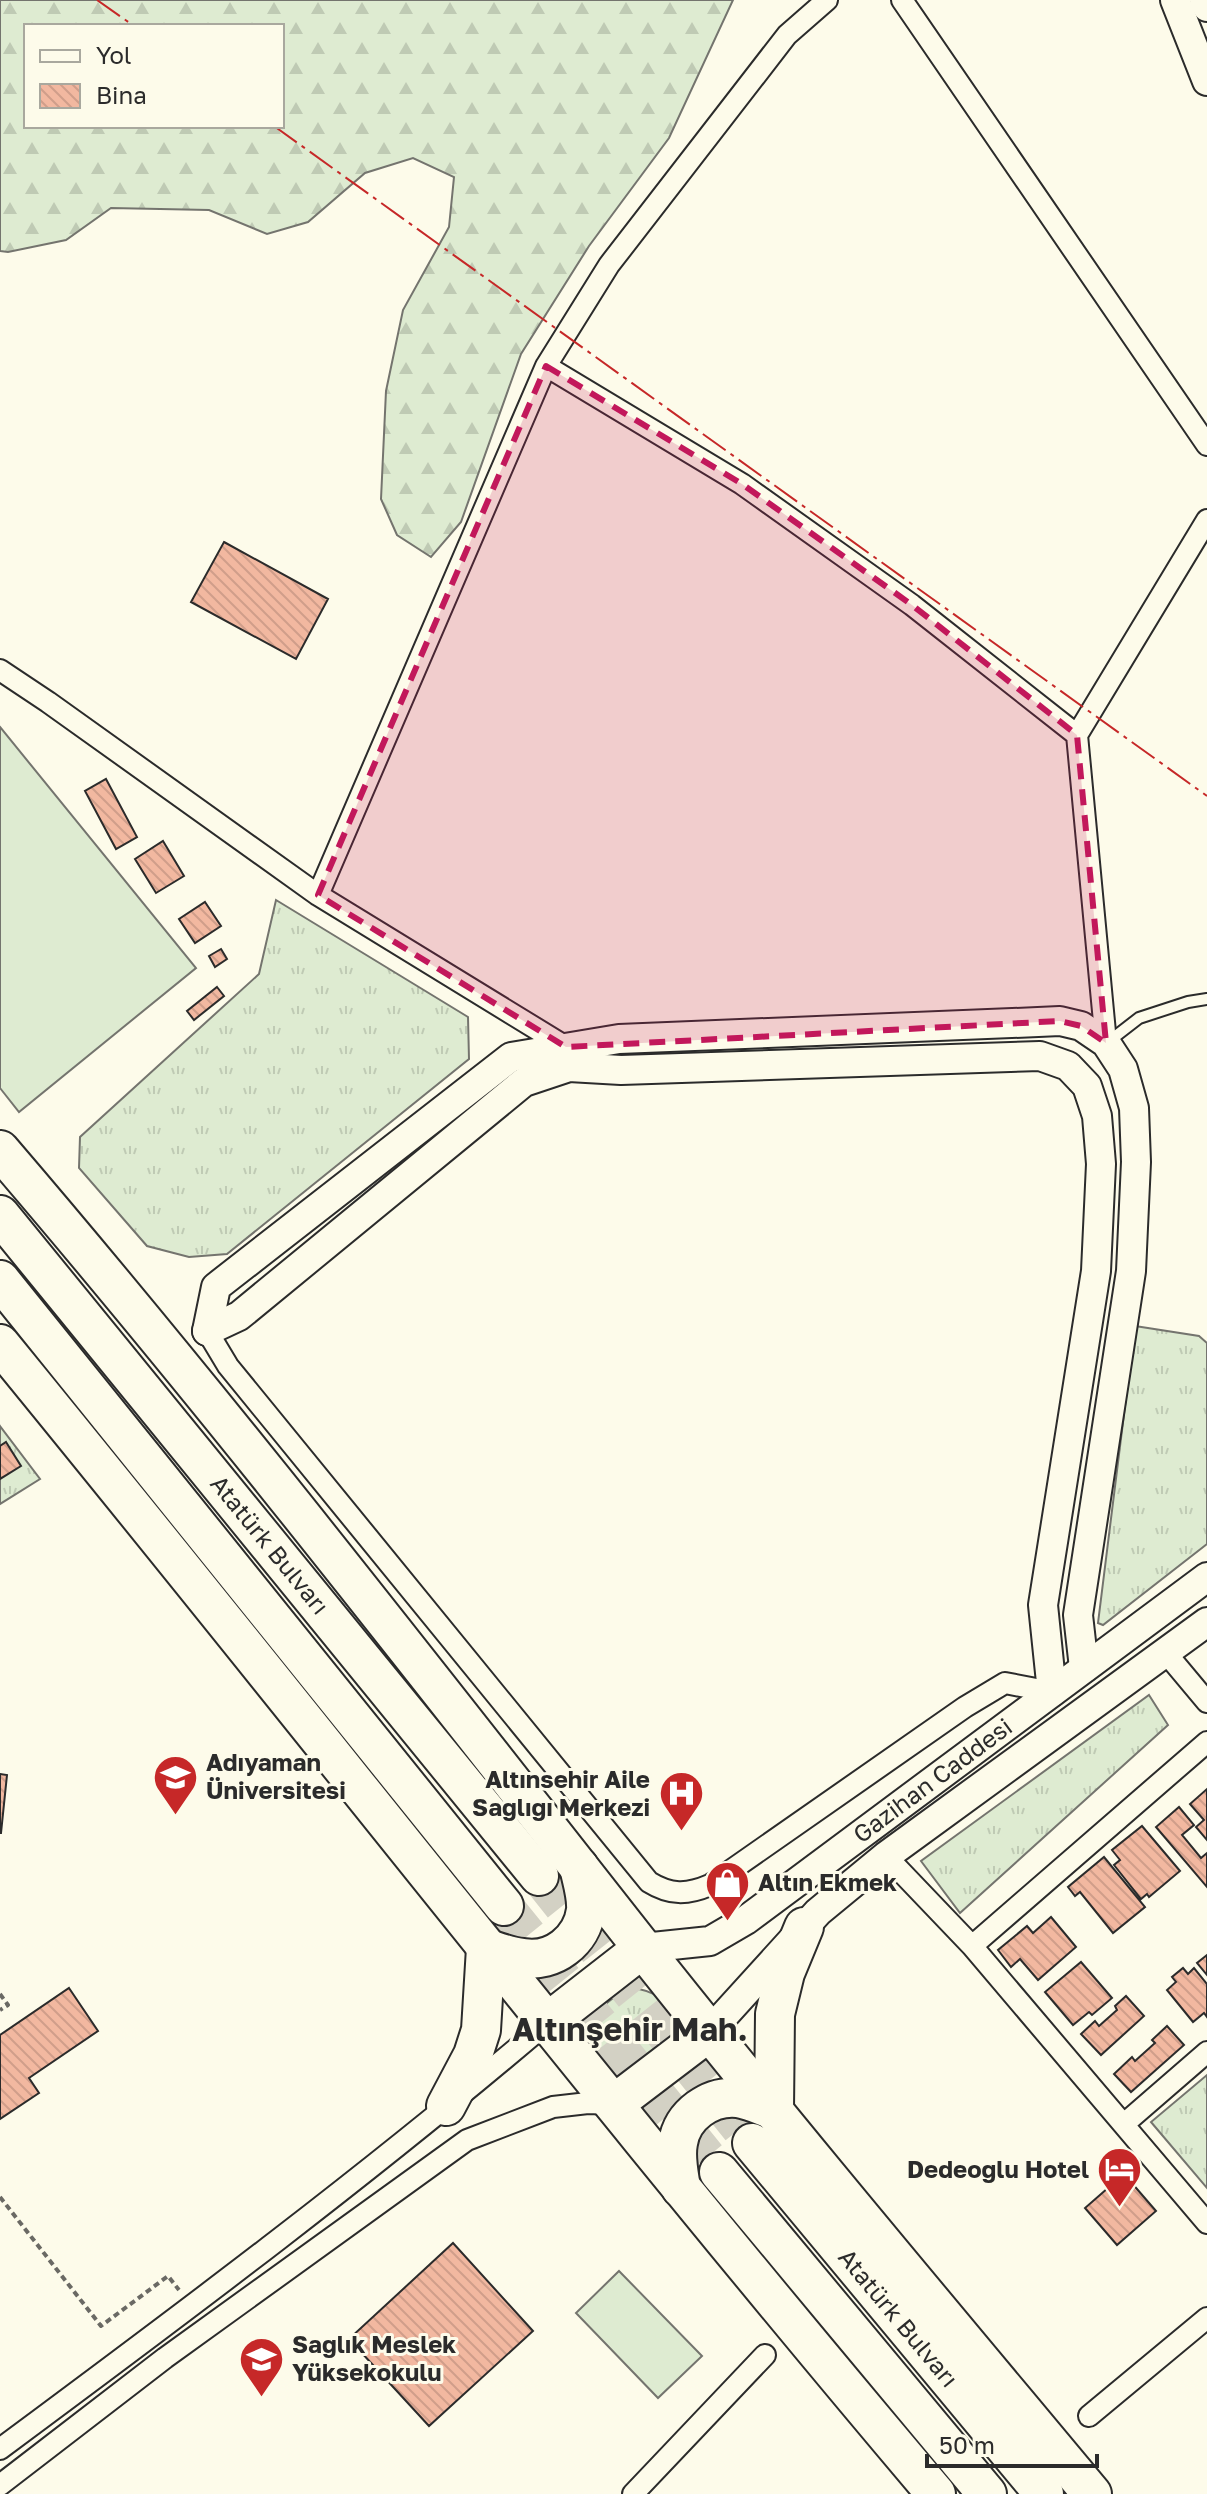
<svg xmlns="http://www.w3.org/2000/svg" width="1207" height="2494" viewBox="0 0 1207 2494" font-family="'Golos Text',sans-serif">
  <style>
    .grass { fill: url(#grass-tufts); stroke: #74746e; stroke-width: 2 }
    .forest { fill: url(#forest-firs); stroke: #74746e; stroke-width: 2; fill-rule: evenodd }
    .garden { fill: #deebd1; stroke: #74746e; stroke-width: 2 }
    .building { fill: url(#building-back-hatch); stroke: #2b2b2b; stroke-width: 2 }
    .lines { fill: none; stroke-linecap: round; stroke-linejoin: round }
    .highway-tunnel { stroke: #d3d1c4; stroke-width: 38; stroke-dasharray: 38 19; stroke-linecap: butt }
    .lane-casing { stroke: #2b2b2b; stroke-width: 14 }
    .street-casing { stroke: #2b2b2b; stroke-width: 24 }
    .secondary-casing { stroke: #2b2b2b; stroke-width: 32 }
    .highway-casing { stroke: #2b2b2b; stroke-width: 42 }
    .path { stroke: #6a6964; stroke-width: 4; stroke-dasharray: 6 4; stroke-linecap: butt }
    .lane { stroke: #fdfbea; stroke-width: 10 }
    .street { stroke: #fdfbea; stroke-width: 20 }
    .secondary { stroke: #fdfbea; stroke-width: 28 }
    .highway { stroke: #fdfbea; stroke-width: 38 }
    .power { stroke: #c62828; stroke-width: 2; stroke-dasharray: 28 6 4 6; stroke-linecap: butt }
    .marked { fill: #c2185b; fill-opacity: 0.2; stroke: #c2185b; stroke-width: 6; stroke-dasharray: 16 10; stroke-linejoin: round }
    .labels { text-anchor: middle; stroke-width: 6; stroke-linejoin: round; paint-order: stroke }
    .street-label { font-size: 24px; fill: #2b2b2b; stroke: #fdfbea }
    .poi-label { font-size: 24px; font-weight: bold; fill: #2b2b2b; stroke: #fdfbea; text-anchor: start }
    .district-label { font-size: 32px; font-weight: bold; fill: #2b2b2b; stroke: #fdfbea }
  </style>
  <defs>
    <pattern id="grass-tufts" width="24" height="20" patternUnits="userSpaceOnUse" patternTransform="scale(2)"><rect width="24" height="20" fill="#deebd1"/><path d="M3 7l-1-3M5 7V3M7 7l1-3M15 17l-1-3M17 17v-4M19 17l1-3" fill="none" stroke="#bfcab4"/></pattern>
    <pattern id="forest-firs" width="22" height="20" patternUnits="userSpaceOnUse" patternTransform="scale(2)"><rect width="22" height="20" fill="#deebd1"/><path d="M5 1l3.5 6h-7zM16 11l3.5 6h-7z" fill="#bfcab4"/></pattern>
    <pattern id="building-back-hatch" width="6" height="6" patternUnits="userSpaceOnUse" patternTransform="scale(2)"><rect width="6" height="6" fill="#f2b8a0"/><path d="M-1 5l2 2M0 0l6 6M5-1l2 2" fill="none" stroke="#d09e8a"/></pattern>
  </defs>
  <rect width="100%" height="100%" fill="#fdfbea"/>
  <path class="grass" d="M276,900L468,1017L469,1059L227,1254L189,1257L147,1246L79,1168L80,1137L259,974Z
    M1135,1326L1199,1336L1207,1343V1544L1103,1625L1098,1623Z
    M0,1426L40,1479L0,1504Z
    M1149,1695L1168,1725L960,1913L921,1861Z
    M639,1989C663,1994 677,2009 678,2033L634,2072C580,2061 584,1994 639,1989Z
    M1207,2075V2188L1151,2122Z"/>
  <path class="forest" d="M0,0H733L669,138L589,246L521,354L461,522L431,557L397,535L381,499L386,391L403,310L449,227L454,177L413,158L365,173L308,222L267,234L209,210L111,208L66,240L8,252L0,251ZM26,26H282V126H26Z"/>
  <path class="garden" d="M0,727L196,968L19,1112L0,1088Z
    M619,2271L702,2356L658,2398L576,2313Z"/>
  <path class="building" d="M224,542L328,599L296,659L191,602Z
    M106,779L137,837L116,849L85,791Z
    M163,841L184,876L156,893L135,859Z
    M205,902L221,926L195,943L179,919Z
    M221,949L227,959L215,967L209,956Z
    M217,987L224,996L194,1020L187,1011Z
    M6,1442L21,1466L0,1479V1446Z
    M0,1774L7,1775L1,1833H0Z
    M1207,1789V1840L1196,1827L1204,1820L1190,1804Z
    M1179,1807L1194,1825L1182,1835L1201,1858L1207,1853V1887L1156,1827Z
    M1142,1826L1180,1871L1149,1897L1147,1894L1141,1899L1114,1865L1120,1860L1112,1850Z
    M1104,1857L1145,1907L1113,1933L1080,1892L1075,1896L1068,1887Z
    M1051,1917L1076,1947L1038,1980L1020,1959L1011,1967L998,1950L1027,1926L1033,1933Z
    M1207,1955V1975L1197,1963Z
    M1081,1962L1112,1998L1092,2015L1089,2012L1073,2025L1045,1992Z
    M1183,1968L1188,1974L1194,1968L1207,1984V2017L1204,2013L1193,2022L1167,1990L1176,1982L1172,1977Z
    M69,1988L98,2031L29,2078L39,2093L0,2119V2035Z
    M1126,1996L1144,2016L1101,2055L1081,2034L1095,2021L1099,2026L1117,2010L1115,2006Z
    M1167,2026L1184,2045L1131,2092L1114,2074L1132,2057L1135,2061L1155,2043L1152,2040Z
    M1124,2174L1156,2211L1117,2245L1085,2208Z
    M453,2243L533,2331L429,2426L349,2339Z"/>
  <g class="lines">
    <path class="highway-tunnel" d="M539,1876L752,2143
      M504,1906L719,2172"/>
    <defs>
      <path id="lane" d="M1108,1042L1139,1018L1188,1002L1207,999"/>
      <path id="street" d="M902,0L1207,445
        M546,366L742,484L912,605L1077,735L1106,1043
        M0,670L48,702L318,895L566,1047L567,1052
        M1077,735L1207,520
        M318,895L546,366L609,265L787,35L827,0
        M207,1331L228,1366L649,1882C670,1895 687,1895 710,1885L965,1707L1005,1683L1052,1692
        M1166,1653L1207,1702
        M886,1856L972,1946L1207,2223
        M972,1946L1207,1742
        M1124,2124L1207,2052
        M1089,2416L1207,2318
        M0,2449C186,2311 372,2172 548,2022
        M0,2485L165,2358L467,2140L553,2107L588,2103L612,2104
        M633,2494L765,2355"/>
      <g id="secondary">
        <path d="M1175,0L1207,81"/>
        <path d="M1204,0L1207,7"/>
        <path d="M207,1331L216,1287L511,1057L619,1039L1038,1022L1060,1021L1081,1026L1106,1043L1123,1069L1134,1108L1136,1162L1131,1271L1078,1615L1084,1668"/>
        <path d="M207,1331L239,1316L524,1082L569,1067L621,1070L1040,1056L1068,1066L1087,1086L1097,1116L1101,1164L1096,1271L1043,1605L1052,1692"/>
        <path id="s1" d="M643,1948L710,1941L746,1920L1207,1577"/>
        <path d="M710,2031L818,1912L886,1856L1207,1622"/>
      </g>
      <g id="highway">
        <path d="M0,1150C223,1410 432,1681 644,1950C790,2134 942,2314 1092,2494"/>
        <path id="s2" d="M0,1215L539,1876"/>
        <path d="M0,1280L504,1906"/>
        <path d="M0,1344C313,1726 616,2117 936,2494"/>
        <path d="M548,2022L643,1948"/>
        <path d="M614,2104L710,2031"/>
        <path d="M446,2106L473,2055L481,2030L486,1948C498,1952 510,1957 523,1958C553,1963 582,1941 586,1910C587,1896 582,1881 579,1867"/>
        <path id="s3" d="M752,2143L1044,2494"/>
        <path d="M719,2172L987,2494"/>
        <path d="M681,2188C679,2174 675,2158 678,2143C682,2115 710,2095 738,2098C750,2100 763,2106 774,2110L775,2014L785,1973L804,1927"/>
      </g>
    </defs>
    <use href="#lane" class="lane-casing"/>
    <use href="#street" class="street-casing"/>
    <use href="#secondary" class="secondary-casing"/>
    <use href="#highway" class="highway-casing"/>
    <path class="path" d="M0,1994L8,2005L0,2010
      M0,2197L101,2326L168,2276L179,2290"/>
    <use href="#lane" class="lane"/>
    <use href="#street" class="street"/>
    <use href="#secondary" class="secondary"/>
    <use href="#highway" class="highway"/>
    <path class="power" d="M97,0L134,26
      M274,126L1207,796"/>
  </g>
  <path class="marked" d="M546,366L742,484L912,605L1077,735L1106,1043L1081,1026L1060,1021L566,1047L318,895Z"/>
  <defs>
    <symbol id="university-pin" viewBox="-11 -11 22 30"><path d="M0 17L-7.5 6A9.5 9.5 0 1 1 7.5 6Z" fill="#c62828" stroke="#fdfbea"/><path d="M0-5L7-2L0 1L-7-2ZM-4 1L0 2.5L4 1V4Q0 6-4 4Z" fill="#fff"/></symbol>
    <symbol id="hospital-pin" viewBox="-11 -11 22 30"><path d="M0 17L-7.5 6A9.5 9.5 0 1 1 7.5 6Z" fill="#c62828" stroke="#fdfbea"/><path d="M-5-5h3v3.5h4V-5h3V5h-3V1.5h-4V5h-3Z" fill="#fff"/></symbol>
    <symbol id="shop-pin" viewBox="-11 -11 22 30"><path d="M0 17L-7.5 6A9.5 9.5 0 1 1 7.5 6Z" fill="#c62828" stroke="#fdfbea"/><path d="M-5-2.5h2.3a2.7 3.5 0 0 1 5.4 0H5L5.5 6h-11ZM-1.5-2.5h3a1.5 2.3 0 0 0-3 0Z" fill="#fff"/></symbol>
    <symbol id="hotel-pin" viewBox="-11 -11 22 30"><path d="M0 17L-7.5 6A9.5 9.5 0 1 1 7.5 6Z" fill="#c62828" stroke="#fdfbea"/><path d="M-6-4.5h1.5V1H6V5H4.5V3h-9V5H-6ZM-4 0a1.8 1.8 0 1 1 3.6 0ZM.5 0V-2.5h3Q6-2.5 6 0Z" fill="#fff"/></symbol>
  </defs>
  <g fill-rule="evenodd">
    <use href="#university-pin" x="150" y="1752" width="51" height="69"/>
    <use href="#hospital-pin" x="656" y="1768" width="51" height="69"/>
    <use href="#shop-pin" x="702" y="1858" width="51" height="69"/>
    <use href="#hotel-pin" x="1094" y="2144" width="51" height="69"/>
    <use href="#university-pin" x="236" y="2334" width="51" height="69"/>
  </g>
  <g class="labels">
    <g class="street-label">
      <text dy="8" stroke="none"><textPath href="#s2" startOffset="426">Atatürk Bulvarı</textPath></text>
      <text dy="8" stroke="none"><textPath href="#s1" startOffset="342">Gazihan Caddesi</textPath></text>
      <text dy="8" stroke="none"><textPath href="#s3" startOffset="228">Atatürk Bulvarı</textPath></text>
    </g>
    <g class="poi-label">
      <text x="206" y="1771">Adıyaman<tspan x="206" dy="28">Üniversitesi</tspan></text>
      <text x="650" y="1788" text-anchor="end">Altınsehir Aile<tspan x="650" dy="28">Saglıgı Merkezi</tspan></text>
      <text x="758" y="1891">Altın Ekmek</text>
      <text x="1089" y="2178" text-anchor="end">Dedeoğlu Hotel</text>
      <text x="292" y="2353">Sağlık Meslek<tspan x="292" dy="28">Yüksekokulu</tspan></text>
    </g>
    <g class="district-label">
      <text x="630" y="2041">Altınşehir Mah.</text>
    </g>
  </g>
  <rect x="24" y="24" width="260" height="104" fill="#fdfbea" stroke="#a9a89e" stroke-width="2"/>
  <rect x="40" y="50" width="40" height="12" fill="#fdfbea" stroke="#a9a89e" stroke-width="2"/>
  <text x="96" y="64" font-size="24" fill="#2b2b2b">Yol</text>
  <rect x="40" y="84" width="40" height="24" fill="url(#building-back-hatch)" stroke="#a9a89e" stroke-width="2"/>
  <text x="96" y="104" font-size="24" fill="#2b2b2b">Bina</text>
  <path d="M927 2454v12h170v-12" fill="none" stroke="#2b2b2b" stroke-width="4"/>
  <text x="939" y="2454" font-size="24" fill="#2b2b2b" stroke="#fdfbea" stroke-width="6" paint-order="stroke">50 m</text>
</svg>
